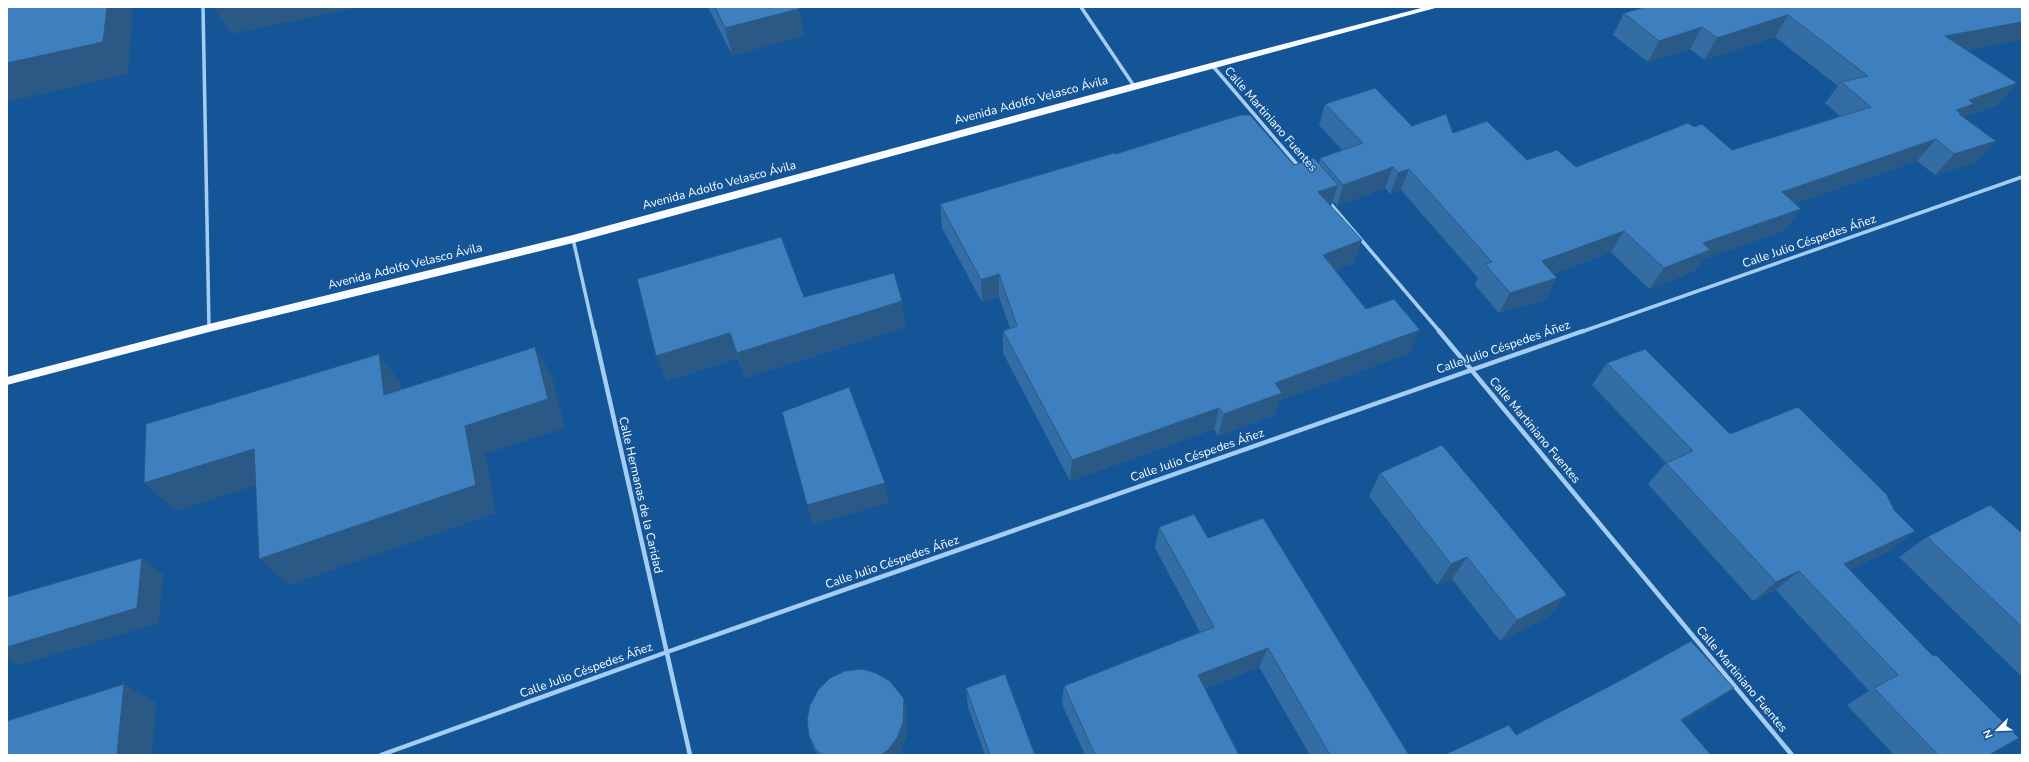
<svg xmlns="http://www.w3.org/2000/svg" width="2029" height="762" viewBox="0 0 2029 762" font-family="'Nunito Sans',sans-serif">
  <style>
    .lines { fill: none; stroke-linecap: round; stroke-linejoin: round }
    .minor-far1 { stroke: #a5cdf3; stroke-width: 3.5 }
    .minor { stroke: #a5cdf3; stroke-width: 4.5 }
    .trunk { fill: #f8fbff; fill-rule: evenodd }
    .wall { fill: #346da4 }
    .shaded-wall { fill: #2b5986 }
    .building { fill: #3d7fbf; stroke: #2b5986 }
    .labels { text-anchor: middle; stroke-width: 3; stroke-linejoin: round; paint-order: stroke }
    .street-label { font-size: 12px; fill: #fff; stroke: #145597 }
  </style>
  <rect width="100%" height="100%" fill="#145597"/>
  <g class="lines">
    <path class="minor-far1" d="M203,7L209,328
      M1081,7L1134,86
      M1212,65L1300,168
      M1329,202L1440,332
      M573,239L594,332
      M1581,332L2022,177"/>
    <path class="minor" d="M594,331L690,755
      M1439,331L1792,755
      M381,755L667,652L1583,331"/>
    <path class="trunk" d="M1425,7H1439L573,243L209,332L7,385V377L209,324L573,235L1131,84Z"/>
  </g>
  <path class="wall" d="M708,7H798L804,36L732,55Z
    M2022,7L1967,50L1998,105L1963,117L1976,162L1935,175L1917,161L1795,203L1785,230L1704,259L1695,271L1649,289L1611,252L1553,274L1546,299L1499,313L1475,285L1478,278L1401,190L1390,194L1385,188L1337,206L1333,201L1331,206L1354,263L1335,270L1366,309L1410,353L1280,400L1275,415L1218,436L1214,429L1070,481L1003,353V331L1010,328L999,297L982,302L942,228L940,204L1116,154L1294,165L1319,164L1320,158L1342,150L1319,125L1325,104L1412,126L1453,133L1527,160L1576,167L1694,127L1732,150L1840,116L1825,103L1838,86L1775,37L1704,60L1690,49L1648,62L1613,35L1624,13Z
    M804,297L902,301L905,327L745,378L738,358L666,381Z
    M1607,363L1730,434L1894,510L1915,531L1889,551L1849,570L1989,755H1894L1847,705L1869,691L1776,590L1753,601L1648,484L1666,463L1592,385Z
    M1380,473L1549,616L1500,641L1452,579L1437,585L1369,496Z
    M1159,527L1208,538L1409,755H1310L1259,667L1204,689L1239,755H1085L1062,704L1064,686L1200,632L1155,548Z
    M2022,533V677L1899,557L1927,537Z
    M966,688L1035,755H985L968,707Z
    M904,699L907,713L906,737L900,751L897,755H818L814,749L809,736Z"/>
  <path class="shaded-wall" d="M107,7H133L128,74L7,102V63Z
    M213,7H360L231,34Z
    M799,9L804,36L732,55L725,28Z
    M1788,15L1775,37L1704,60L1717,38Z
    M2022,22V40L1928,58L1945,36Z
    M1702,27L1690,49L1648,62L1659,41Z
    M2017,83L1998,105L1963,117L1956,126V110L1969,100Z
    M1936,139L1917,161L1766,214L1782,192Z
    M1996,141L1976,162L1935,175L1954,154Z
    M1393,167L1385,188L1337,206L1343,185Z
    M1409,169L1401,190L1390,194L1398,173Z
    M1338,185L1330,208L1318,192Z
    M1801,209L1785,230L1704,259L1695,271L1649,289L1664,268L1703,243Z
    M1624,231L1611,252L1531,282L1542,261Z
    M1362,240L1354,263L1316,278L1323,255Z
    M999,274V297L982,302L981,280Z
    M1557,278L1546,299L1499,313L1510,293Z
    M902,301L905,327L745,378L737,353Z
    M1420,330L1410,353L1280,400L1275,415L1218,436L1224,414L1275,383Z
    M730,333L738,358L666,381L656,356Z
    M535,347L552,377L565,428L485,454L496,513L289,585L259,559Z
    M379,354L401,384L406,424L384,395Z
    M1219,408L1214,429L1070,481L1072,460Z
    M254,449L282,477L176,511L144,483Z
    M885,483L889,503L813,525L807,505Z
    M1915,531L1889,551L1819,584L1844,564Z
    M1467,557L1452,579L1437,585L1451,564Z
    M142,558L163,574L159,623L19,665L7,659V647Z
    M1799,571L1776,590L1753,601L1776,582Z
    M1567,595L1549,616L1500,641L1517,620Z
    M1268,648L1259,667L1191,694L1198,675Z
    M124,684L156,703L152,755H117Z
    M1734,688L1710,706L1658,737L1681,720Z
    M904,699L907,713L906,737L900,751L897,755H881Z"/>
  <path class="building" d="M7,7H107L103,42L7,63Z
    M715,7H798L799,9L725,28Z
    M1645,7H2022V22L1945,36L2017,83L1969,100L1974,104L1956,110L1961,114H1959L1996,141L1954,154L1936,139L1782,192L1801,209L1703,243L1710,250L1664,268L1624,231L1542,261L1557,278L1510,293L1485,264L1492,262L1409,169L1398,173L1393,167L1343,185L1320,158L1363,143L1325,104L1375,88L1412,126L1446,114L1453,133L1487,121L1527,160L1557,150L1576,167L1688,123L1694,127L1702,124L1732,150L1871,107L1841,82L1868,76L1788,15L1717,38L1702,27L1659,41L1624,13Z
    M1240,115H1250L1294,165L1314,158L1338,185L1318,192L1362,240L1323,255L1366,309L1394,299L1420,330L1275,383L1282,393L1224,414L1219,408L1072,460L1003,331L1017,326L999,274L981,280L940,204L1114,153L1116,154Z
    M781,237L804,297L894,273L902,301L737,353L730,333L656,356L637,279Z
    M535,347L548,399L465,426L476,485L259,559L254,449L144,483L146,424L379,354L384,395Z
    M1645,349L1730,434L1798,407L1887,495L1894,510L1915,531L1844,564L1933,656L1936,655L2019,738L1989,755H1938L1874,688L1898,675L1799,571L1776,582L1666,463L1693,451L1607,363Z
    M849,387L885,483L807,505L782,412Z
    M1442,445L1567,595L1517,620L1467,557L1451,564L1380,473Z
    M1990,505L2022,533V627L1927,537Z
    M1194,514L1208,538L1263,518L1409,755H1330L1268,648L1198,675L1239,755H1095L1064,686L1214,627L1159,527Z
    M142,558L137,608L7,647V597Z
    M1691,641L1734,688L1681,720L1711,755H1444L1509,725L1516,735L1625,678Z
    M862,669L876,673L890,681L904,699L903,723L897,738L888,750L881,755H823L817,751L809,736L807,720L810,705L818,690L830,678L845,671Z
    M1005,674L1035,755H990L966,688Z
    M124,684L117,755H7V721Z"/>
  <g class="labels">
    <g class="street-label">
      <text transform="translate(1031 100) rotate(-15)" y="4">Avenida Adolfo Velasco Ávila</text>
      <text transform="translate(1271 119) rotate(49)" y="4">Calle Martiniano Fuentes</text>
      <text transform="translate(719 185) rotate(-15)" y="4">Avenida Adolfo Velasco Ávila</text>
      <text transform="translate(1809 241) rotate(-19)" y="4">Calle Julio Céspedes Áñez</text>
      <text transform="translate(405 266) rotate(-14)" y="4">Avenida Adolfo Velasco Ávila</text>
      <text transform="translate(1503 347) rotate(-19)" y="4">Calle Julio Céspedes Áñez</text>
      <text transform="translate(1535 430) rotate(50)" y="4">Calle Martiniano Fuentes</text>
      <text transform="translate(1197 455) rotate(-19)" y="4">Calle Julio Céspedes Áñez</text>
      <text transform="translate(641 495) rotate(77)" y="4">Calle Hermanas de la Caridad</text>
      <text transform="translate(892 562) rotate(-19)" y="4">Calle Julio Céspedes Áñez</text>
      <text transform="translate(586 670) rotate(-20)" y="4">Calle Julio Céspedes Áñez</text>
      <text transform="translate(1742 679) rotate(50)" y="4">Calle Martiniano Fuentes</text>
    </g>
  </g>
  <rect width="2029" height="762" fill="none" stroke="#ffffff" stroke-width="16"/>
  <g transform="translate(1997 730) rotate(247)" stroke="#145597" stroke-width="3" paint-order="stroke">
  <path d="M0-3L7 15L0 10L-7 15Z" fill="#ffffff"/>
  <text y="-6" font-size="11" font-weight="bold" text-anchor="middle" fill="#ffffff">N</text>
  </g>
</svg>
